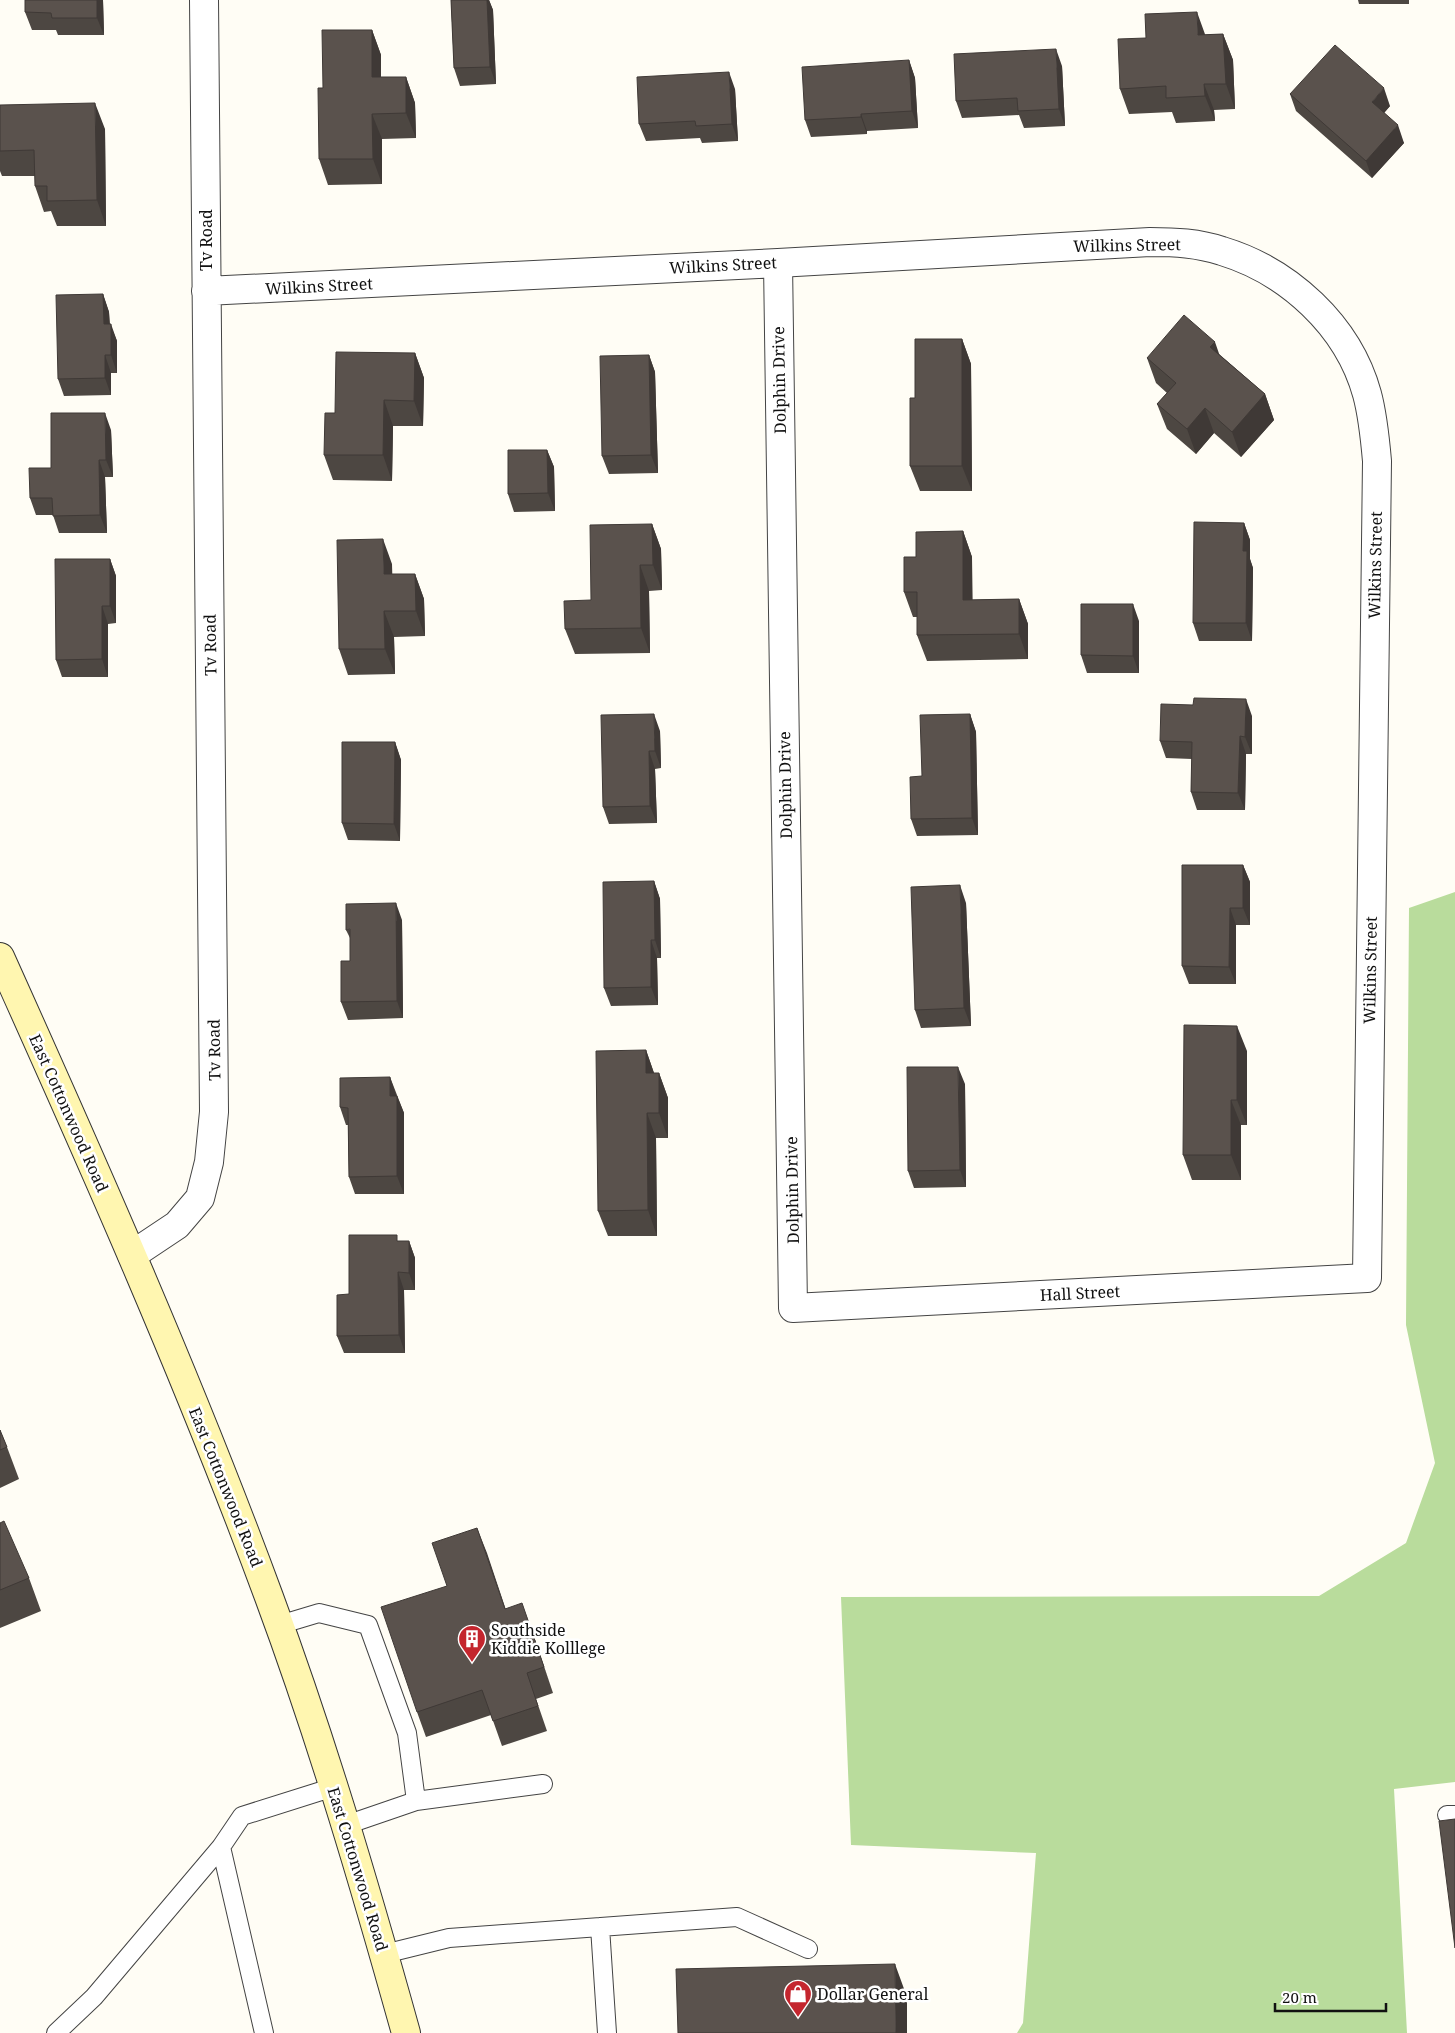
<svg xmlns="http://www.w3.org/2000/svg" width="1455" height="2033" viewBox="0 0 1455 2033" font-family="'Noto Serif',serif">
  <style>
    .forest { fill: #b9dc9c }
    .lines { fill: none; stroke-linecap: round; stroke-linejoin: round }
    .lane-casing { stroke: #444; stroke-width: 20 }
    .street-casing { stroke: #444; stroke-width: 30 }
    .secondary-casing { stroke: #333; stroke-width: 30 }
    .lane { stroke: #fff; stroke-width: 18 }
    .street { stroke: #fff; stroke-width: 28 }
    .secondary { stroke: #fff6b0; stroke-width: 28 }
    .wall { fill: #4d4742 }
    .shaded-wall { fill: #3f3936 }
    .building { fill: #5a524d; stroke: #3f3936 }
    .labels { text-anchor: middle; stroke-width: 5; stroke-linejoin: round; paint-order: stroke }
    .street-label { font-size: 16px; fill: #111; stroke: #fff }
    .poi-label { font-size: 16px; fill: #111; stroke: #fff; text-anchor: start }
  </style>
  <rect width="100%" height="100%" fill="#fffdf5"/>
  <path class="forest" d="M1455,892V1782L1394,1789L1407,2033H1017L1023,2023L1036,1853L851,1845L841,1597L1319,1596L1406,1543L1435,1463L1406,1325L1409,908Z"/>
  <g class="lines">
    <defs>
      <path id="lane" d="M279,1625L319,1613L368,1625L407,1733L416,1801
        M1447,1815H1455
        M346,1825L416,1801L543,1784
        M221,1847L264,2033
        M600,1927L607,2033
        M384,1954L449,1938L737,1917L808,1949
        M56,2033L94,1997L221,1847L242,1816L334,1787"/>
      <path id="street" d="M206,291L778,263L1150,242C1175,242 1198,243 1222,251C1288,271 1348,325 1367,394C1373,416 1375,438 1377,461L1367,1278L793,1308L778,263
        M132,1255L177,1225L200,1198L209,1162L214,1112L204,0"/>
      <path id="secondary" d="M0,957C95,1168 189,1380 269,1597C322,1740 365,1886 406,2033"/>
    </defs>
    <use href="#lane" class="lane-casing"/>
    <use href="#street" class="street-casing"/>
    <use href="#secondary" class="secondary-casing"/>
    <use href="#lane" class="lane"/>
    <use href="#street" class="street"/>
    <use href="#secondary" class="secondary"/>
  </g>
  <path class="wall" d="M25,0H103L104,35H58L56,30H32L25,12Z
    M451,0H489L493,10L496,84L460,86L454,68Z
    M1358,0H1409V4H1359Z
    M372,30L381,55V77H406L415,103L416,138L382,139V184L328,185L319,159L323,88Z
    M1223,34L1233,60L1235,109L1214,110L1215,121L1176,123L1172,112L1129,114L1120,89L1205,35Z
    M909,60L915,78L918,128L867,131V134L811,137L805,120Z
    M1062,66L1065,126L1024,128L1019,115L962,118L956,101Z
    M735,89L738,141L702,143L700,138L646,141L639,124Z
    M1290,94L1390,106L1384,113L1404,143L1372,178L1296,111Z
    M0,105L105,129L106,226H57L51,211L44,212L35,186V176H2L0,171Z
    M103,294L109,312L110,324L117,341V373H111V395L64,396L58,379Z
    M962,339L971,364L972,491H920L910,466L915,398Z
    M415,353L424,378L423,426H393L392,481L333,480L324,455Z
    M1219,354L1265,394L1274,420L1241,457L1214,433L1196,454L1167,429L1157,404L1167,393L1156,383L1147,358Z
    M649,355L655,372L658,473L609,474L602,456Z
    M111,430L113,477H105L107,533H59L53,515H36L30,498L51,468Z
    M547,450L554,467L555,511L514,512L508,494Z
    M1244,523L1250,540V559L1253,568L1252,641H1199L1193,623Z
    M652,524L661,549L662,590L649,591L650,653L575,654L565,629L591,600Z
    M963,531L972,557V600L1019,599L1028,624V659L927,661L917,635V617H913L904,592L916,557Z
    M110,559L116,576V623L108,624V677H62L56,660Z
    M392,564V574H415L424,599L425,636L394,637L395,674L348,675L339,649Z
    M1139,621V673H1087L1081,655Z
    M970,714L976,732L978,835L917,836L911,819L922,776Z
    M1252,716V754H1246L1245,810H1197L1191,792L1192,759L1166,758L1160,741Z
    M660,731L661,768L655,769L657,823L609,824L603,807Z
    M395,742L401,760L400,841L348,840L342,823Z
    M1243,865L1250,882V925H1236V984H1189L1182,966Z
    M654,881L660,899L661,958H657L658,1005L611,1006L604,988Z
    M966,903L971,1026L921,1028L915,1010Z
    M402,920L403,1018L348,1020L341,1002L350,961V938L346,930Z
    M646,1050L654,1073H659L668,1098V1138H656L657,1236H608L598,1211Z
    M1247,1051V1125H1241V1180H1192L1183,1155Z
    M390,1077L404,1113V1194H355L349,1177L348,1125H346L340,1107Z
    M965,1084L966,1187L914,1188L908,1171Z
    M399,1241H409L415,1258V1290H404L405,1353H344L337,1336L349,1294Z
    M0,1430L7,1447L19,1479L0,1488Z
    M0,1523L29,1578L41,1611L0,1628Z
    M477,1528L505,1609L531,1628L553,1693L536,1699L547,1731L502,1746L491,1715L426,1737L417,1712L447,1586Z"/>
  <path class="shaded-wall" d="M97,0H103L104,35L97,18Z
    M487,0H489L493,10L496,84L490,67Z
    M1197,12L1206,37L1198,35Z
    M372,30L381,55V103L372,77Z
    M1223,34L1233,60L1235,109L1226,84Z
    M1056,49L1062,66L1065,126L1059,109Z
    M909,60L915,78L918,128L912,111Z
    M729,72L735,89L738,141L732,124Z
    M406,77L415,103L416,138L406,113Z
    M1204,84L1214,110L1215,121L1205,96Z
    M1384,88L1390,106L1378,120L1372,102Z
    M95,103L105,129L106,226L97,200Z
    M372,114L382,139V184L373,159Z
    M861,114L867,131V134L861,117Z
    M1398,125L1404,143L1372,178L1366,161Z
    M103,294L109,312L110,341L104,324Z
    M111,324L117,341V373L111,355Z
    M962,339L971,364L972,491L962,466Z
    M1215,342L1224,368L1210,347Z
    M415,353L424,378L423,426L414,401Z
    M105,355L111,373V395L105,378Z
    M649,355L655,372L658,473L651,455Z
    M1265,394L1274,420L1241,457L1232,432Z
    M384,400L393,426L392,481L383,455Z
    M1205,408L1214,433L1196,454L1187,429Z
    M105,413L111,430L113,477L106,460Z
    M547,450L554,467L555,511L548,493Z
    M99,460L105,477L107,533L100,515Z
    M1244,523L1250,540V559L1253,568L1252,641L1246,623L1243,551Z
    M652,524L661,549L662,590L653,565Z
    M963,531L972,557L973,626L963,600Z
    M383,539L392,564L393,600L384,574Z
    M110,559L116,576V623L110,606Z
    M640,565L649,591L650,653L641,628Z
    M415,574L424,599L425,636L416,611Z
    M1019,599L1028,624V659L1019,634Z
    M1133,604L1139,621V673L1133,656Z
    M102,606L108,624V677L102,659Z
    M384,611L394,637L395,674L385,649Z
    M1246,699L1252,716V754L1245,737Z
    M654,714L660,731L661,768L655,751Z
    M970,714L976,732L978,835L972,818Z
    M1240,736L1246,754L1245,810L1238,793Z
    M395,742L401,760L400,841L394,824Z
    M649,751L655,769L657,823L650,806Z
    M1243,865L1250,882V925L1243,908Z
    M654,881L660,899L661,958L655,940Z
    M960,885L966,903L971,1026L964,1008Z
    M396,903L402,920L403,1018L397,1001Z
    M1230,908L1236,925V984L1229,967Z
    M651,940L657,958L658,1005L651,987Z
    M1237,1026L1247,1051V1125L1237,1100Z
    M646,1050L655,1076L646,1073Z
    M958,1067L965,1084L966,1187L960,1170Z
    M659,1073L668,1098V1138L659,1113Z
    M390,1077L396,1095L397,1114L390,1096Z
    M397,1096L404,1113V1194L397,1176Z
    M1231,1100L1241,1125V1180L1231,1155Z
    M647,1113L656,1138L657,1236L648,1210Z
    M409,1241L415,1258V1290L409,1273Z
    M398,1272L404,1290L405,1353L399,1335Z
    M477,1528L487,1553L514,1634L505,1609Z
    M522,1603L531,1628L553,1693L544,1667Z
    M895,1964L907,1997V2033H896Z"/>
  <path class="building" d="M25,0H97V18H52L51,13L25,12Z
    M451,0H487L490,67L454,68Z
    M1197,12L1198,35L1223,34L1226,84H1204L1205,96L1166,98V86L1120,89L1118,39L1146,38L1145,14Z
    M322,30H372V77H406V113L372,114L373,159H319L318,88H323Z
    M1335,45L1384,88L1372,102L1398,125L1366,161L1290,94Z
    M1056,49L1059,109L1018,111L1017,98L956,101L954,54Z
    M909,60L912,111L861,114V117L805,120L802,67Z
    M729,72L732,124L696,126L695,121L639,124L637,77Z
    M95,103L97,200L47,201V186H35L34,150L0,151V105Z
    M103,294L104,324H111V355H105V378L58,379L56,295Z
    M1184,315L1215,342L1210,347L1265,394L1232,432L1205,408L1187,429L1157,404L1176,383L1147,358Z
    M915,339H962V466H910V398H915Z
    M336,352L415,353L414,401L384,400L383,455H324L325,413H335Z
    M649,355L651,455L602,456L600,356Z
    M51,413H105L106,460H99L100,515L53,516L52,498H30L29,468H51Z
    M508,450H547L548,493L508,494Z
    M1194,522L1244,523L1243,551H1247L1246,623H1193Z
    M652,524L653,565H640L641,628L565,629L564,601L591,600L590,525Z
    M963,531V600L1019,599V634L917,635V592H904V557H916V532Z
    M383,539L384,574H415L416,611H384L385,649H339L337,540Z
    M55,559H110V606H102V659L56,660Z
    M1081,604H1133V656L1081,655Z
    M1194,698L1246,699L1245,737L1240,736L1238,793L1191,792L1192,742L1160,741L1161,704L1193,705Z
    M654,714L655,751H649L650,806L603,807L601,715Z
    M970,714L972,818L911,819L910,777L922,776L920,715Z
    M342,742H395L394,824L342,823Z
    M1182,865H1243V908H1230L1229,967L1182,966Z
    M654,881L655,940H651V987L604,988L603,882Z
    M960,885L964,1008L915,1010L911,887Z
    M396,903L397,1001L341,1002V961H350V929L346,930V904Z
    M1184,1025L1237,1026V1100H1231V1155H1183Z
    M646,1050V1073H659V1113H647L648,1210L598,1211L596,1051Z
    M907,1067H958L960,1170L908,1171Z
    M390,1077V1096H397V1176L349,1177L348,1108L340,1107V1078Z
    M349,1235H397V1241H409V1273L398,1272L399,1335L337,1336V1295L349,1294Z
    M0,1430L7,1447L0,1450Z
    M4,1521L29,1578L0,1590V1523Z
    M477,1528L505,1609L522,1603L544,1667L527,1673L538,1706L493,1721L482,1690L417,1712L381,1607L447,1586L432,1543Z
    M1455,1819V1948L1439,1821Z
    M895,1964L896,2033H678L676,1969Z"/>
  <defs>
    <symbol id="building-pin" viewBox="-11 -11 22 30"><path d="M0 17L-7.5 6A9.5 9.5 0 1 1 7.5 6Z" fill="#c4262e" stroke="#fff"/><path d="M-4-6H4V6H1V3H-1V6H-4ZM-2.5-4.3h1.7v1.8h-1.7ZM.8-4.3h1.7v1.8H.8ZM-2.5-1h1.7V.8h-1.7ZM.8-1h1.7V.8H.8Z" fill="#fff"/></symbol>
    <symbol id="shop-pin" viewBox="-11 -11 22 30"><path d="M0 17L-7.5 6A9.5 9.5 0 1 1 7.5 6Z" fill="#c4262e" stroke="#fff"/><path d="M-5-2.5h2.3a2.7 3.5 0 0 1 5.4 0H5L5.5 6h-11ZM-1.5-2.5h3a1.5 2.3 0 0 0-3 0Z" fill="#fff"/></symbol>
  </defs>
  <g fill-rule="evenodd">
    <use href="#building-pin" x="456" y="1623" width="32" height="43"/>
    <use href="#shop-pin" x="782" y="1978" width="32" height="43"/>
  </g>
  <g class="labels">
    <g class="street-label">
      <text transform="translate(206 240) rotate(-90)" y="6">Tv Road</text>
      <text transform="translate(1127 245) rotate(-1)" y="6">Wilkins Street</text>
      <text transform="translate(723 265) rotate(-3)" y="6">Wilkins Street</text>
      <text transform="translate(319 286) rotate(-3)" y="6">Wilkins Street</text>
      <text transform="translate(779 380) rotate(-91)" y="6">Dolphin Drive</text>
      <text transform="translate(1375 565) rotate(-89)" y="6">Wilkins Street</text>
      <text transform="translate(210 645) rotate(-91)" y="6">Tv Road</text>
      <text transform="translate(785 785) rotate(-91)" y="6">Dolphin Drive</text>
      <text transform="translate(1370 970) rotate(-89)" y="6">Wilkins Street</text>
      <text transform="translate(214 1050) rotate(-91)" y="6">Tv Road</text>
      <text transform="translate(69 1113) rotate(66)" y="6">East Cottonwood Road</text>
      <text transform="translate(792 1190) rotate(-91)" y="6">Dolphin Drive</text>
      <text transform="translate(1080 1293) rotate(-3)" y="6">Hall Street</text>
      <text transform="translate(226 1487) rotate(68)" y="6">East Cottonwood Road</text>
      <text transform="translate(358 1869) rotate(73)" y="6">East Cottonwood Road</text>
    </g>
    <g class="poi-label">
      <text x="491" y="1636">Southside<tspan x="491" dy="18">Kiddie Kolllege</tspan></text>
      <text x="817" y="2000">Dollar General</text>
    </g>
  </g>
  <path d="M1275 2003v8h111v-8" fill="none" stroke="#111111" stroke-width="2.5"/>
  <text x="1282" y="2003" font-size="15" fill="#111111" stroke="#ffffff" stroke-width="4" paint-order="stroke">20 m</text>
</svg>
